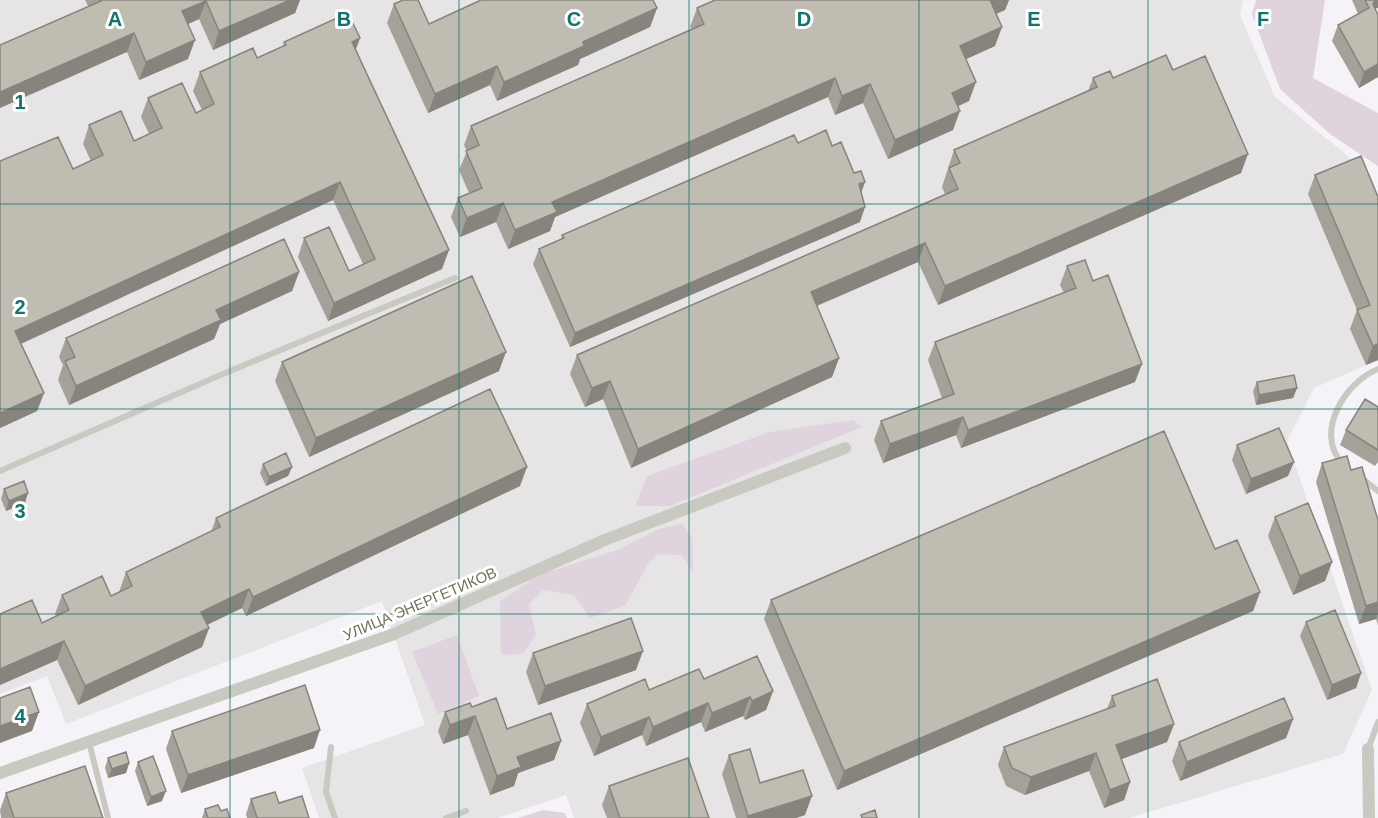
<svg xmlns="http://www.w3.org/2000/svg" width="1378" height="818" viewBox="0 0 1378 818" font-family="Helvetica,sans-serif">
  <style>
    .built { fill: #e6e4e4 }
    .green { fill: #dfd4de }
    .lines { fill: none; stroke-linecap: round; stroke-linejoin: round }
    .service { stroke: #cac9c1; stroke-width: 6 }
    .minor { stroke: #cac9c1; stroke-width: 12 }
    .wall { fill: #a4a298 }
    .shaded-wall { fill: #86847c }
    .building { fill: #bfbcb1; stroke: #86847c; stroke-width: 1.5 }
    .grid { fill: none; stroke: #0f766e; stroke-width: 1.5; stroke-opacity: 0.55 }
    .labels { text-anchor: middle; stroke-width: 6; stroke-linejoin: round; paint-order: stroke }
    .street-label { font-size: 15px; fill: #757257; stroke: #fff }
    .grid-label { font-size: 20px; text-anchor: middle; font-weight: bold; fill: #0f766e; stroke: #fff; stroke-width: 6; stroke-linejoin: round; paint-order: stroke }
  </style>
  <rect width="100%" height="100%" fill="#f5f3f7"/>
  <path class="built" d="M0,0H1243L1240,15L1275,97L1370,174L1378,195V360L1314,388L1287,441L1372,690L1343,754L1129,818H574L566,795L497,818H319L302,768L425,725L382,601L66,724L47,676L0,694Z"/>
  <path class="green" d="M1256,0H1325L1313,78L1378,113V166L1330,134L1280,89L1252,14Z
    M853,420L862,427L670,506H635L647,476L770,432Z
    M682,524L692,538L693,572L681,555L658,554L648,564L625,606L590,618L574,595L543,590L529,604L536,635L523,654L501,655L500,601L539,575L620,549L658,529Z
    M457,635L479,696L438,714L412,652Z
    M543,810L565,813L567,818H518Z"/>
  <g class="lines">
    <path class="service" d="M1342,463C1314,433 1345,382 1378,369
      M0,471L225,373L455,278
      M1362,478L1378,491
      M89,742L108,818
      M331,747L326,792L335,818
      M1368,749L1378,722
      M446,818L466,811"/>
    <path class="minor" d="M1368,749L1369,818
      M0,773L394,634L607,539L845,448"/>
  </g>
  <path class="wall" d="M85,0H300L295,13L213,50L199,19L188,24V59L139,80L127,52L88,6Z
    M715,0H1009L1005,10L996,14L995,46L966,59L969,101L958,106L953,130L888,159L863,103L835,115L828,97L555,217L550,231L508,249L496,222L460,237L451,217L458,198L469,193L459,170L467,151L464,145L471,126L692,29L690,27L697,8Z
    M1352,0H1378L1375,8L1378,15V77L1359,88L1332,41L1338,25L1358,14Z
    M394,4L429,24L657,8L650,27L580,59L578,65L497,101L490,85L428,113L387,23Z
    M360,38L356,49L442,269L328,321L298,257L304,238L349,271L363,264L333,200L21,344L44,393L37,411L0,428V161L73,169L91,161L83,144L89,125L134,141L149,134L141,117L148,98L196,113L202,110L193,91L200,72L257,58L283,47L284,42Z
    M1173,70L1241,173L938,305L918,262L817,306L839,358L832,377L631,468L603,399L585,407L570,374L577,355L945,194L942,187L954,150L1088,91L1093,78H1113Z
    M798,143L832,146L861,192L860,222L570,347L533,264L539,249L561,240L562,235Z
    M1361,156L1378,360L1366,365L1350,329L1357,310L1308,194L1315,175Z
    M1067,266L1093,281L1135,382L961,448L956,435L883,463L874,440L881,421L942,398L928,360L935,342L1064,293L1060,285Z
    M299,272L292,291L220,324L214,339L69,405L58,380L63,365L59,357L66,338Z
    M282,362L499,371L309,457L275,381Z
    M1257,382L1297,388L1293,398L1256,405L1253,391Z
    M1378,407V462L1375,466L1340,445L1346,430Z
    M1237,445L1288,476L1246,494L1232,460Z
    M1322,463L1351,470L1378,520V625L1376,619L1359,624L1316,482Z
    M263,464L292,467L288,476L266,486L260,473Z
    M520,486L246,616L242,608L207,625L209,628L202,647L78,705L57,660L0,685V614L42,623L56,616L55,614L62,595L111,596L119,592L126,572L211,532L216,518Z
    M4,489L25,503L6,511L1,499Z
    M1275,517L1332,562L1325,581L1293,595L1268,536Z
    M1215,549L1260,592L1253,611L837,790L764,619L771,600Z
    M1306,622L1361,673L1356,688L1327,700L1300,636Z
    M533,653L636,670L538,705L526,672Z
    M704,679L773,691L766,710L745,720L743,716L705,732L701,722L646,746L642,735L594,756L580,723L587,704Z
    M1112,696L1174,724L1167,742L1121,759L1130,782L1124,800L1104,808L1089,771L1025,795L1006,786L998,765L1004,747L1107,709Z
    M472,707L507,729L561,741L554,760L518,773L514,786L490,795L468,735L443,744L438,731L445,712Z
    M1293,719L1286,738L1180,781L1172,761L1179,742Z
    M172,731L314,748L181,793L166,749Z
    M729,755L760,783L805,815L796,818H736L722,774Z
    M108,758L129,763L126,773L108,778L105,768Z
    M138,762L162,801L147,806L135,771Z
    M609,786L709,818H607L602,805Z
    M6,793L103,818H1L0,810Z
    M251,799L279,803L309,818H247L246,814Z
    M205,809L221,811L230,818H202Z"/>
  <path class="shaded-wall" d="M290,0H300L295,13L213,50L219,31Z
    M990,0H1009L1005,10L984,19Z
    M1375,0H1378V8L1374,9L1373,4Z
    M206,1L199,19L175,30L182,11Z
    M657,8L650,27L580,59L578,65L497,101L504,82L583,42Z
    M1002,27L995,46L953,65L960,46Z
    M134,33L127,52L0,108V92Z
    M360,38L353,56L352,42Z
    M195,40L188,59L139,80L146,62Z
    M1378,64V77L1359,88L1364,72Z
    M497,66L490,85L428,113L435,94Z
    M835,78L828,97L555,217L550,231L508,249L515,230L552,202Z
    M976,82L969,101L945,112L952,93Z
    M870,84L863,103L835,115L842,96Z
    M960,111L953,130L888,159L895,140Z
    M1248,154L1241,173L938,305L945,286Z
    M340,182L333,200L9,349L15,331Z
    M865,182L860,196L859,184Z
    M503,203L496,222L460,237L467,218Z
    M865,207L860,222L570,347L575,333Z
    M925,243L918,262L804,311L811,292Z
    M449,250L442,269L328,321L334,303Z
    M299,272L292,291L220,324L214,339L69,405L76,386L216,310Z
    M1378,344V360L1366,365L1373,346Z
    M506,352L499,371L309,457L316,438Z
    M839,358L832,377L631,468L638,449Z
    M1142,364L1135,382L961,448L968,430Z
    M610,381L603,399L585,407L592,388Z
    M1297,388L1293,398L1256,405L1259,395Z
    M44,393L37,411L0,428V413Z
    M963,417L956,435L883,463L890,444Z
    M1294,462L1288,476L1246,494L1251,479Z
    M292,467L288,476L266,486L269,477Z
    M527,467L520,486L246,616L253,597Z
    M28,493L25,503L6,511L9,501Z
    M1332,562L1325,581L1293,595L1300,576Z
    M249,589L242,608L194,631L201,612Z
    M1260,592L1253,611L837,790L844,771Z
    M1378,602V614L1376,619L1359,624L1366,606Z
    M209,628L202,647L78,705L85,686Z
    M64,641L57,660L0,685V669Z
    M643,651L636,670L538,705L545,686Z
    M1361,673L1356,688L1327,700L1332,685Z
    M773,691L766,710L745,720L752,701Z
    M750,697L743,716L705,732L712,713Z
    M708,703L701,722L646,746L653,727Z
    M39,712L32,731L0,743V726Z
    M475,716L468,735L443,744L450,725Z
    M649,717L642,735L594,756L601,737Z
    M1293,719L1286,738L1180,781L1187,762Z
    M1174,724L1167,742L1109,764L1116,745Z
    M320,730L314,748L181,793L188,775Z
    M561,741L554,760L518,773L514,786L490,795L497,776L517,757Z
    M1096,753L1089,771L1025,795L1031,777Z
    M129,763L126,773L108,778L112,769Z
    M1130,782L1124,800L1104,808L1110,790Z
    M166,791L162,801L147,806L151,797Z
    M812,796L805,815L796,818H747L748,816Z"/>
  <path class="building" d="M100,0H290L219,31L206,1L182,11L195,40L146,62L134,33L0,92V45L101,1Z
    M403,0H418L429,24L481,0H653L657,8L583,42L584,46L504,82L497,66L435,94L394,4Z
    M715,0H991H990L1002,27L960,46L976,82L952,93L960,111L895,140L870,84L842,96L835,78L552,202L557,212L515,230L503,203L467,218L458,198L482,188L466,151L479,145L471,126L704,24L697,8Z
    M1365,0H1375L1373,4L1378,15V64L1364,72L1338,25L1369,8Z
    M348,13L360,38L352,42L449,250L334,303L304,238L329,227L349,271L375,259L340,182L15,331L44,393L0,413V161L58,137L73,169L103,155L89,125L121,111L134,141L162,128L148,98L182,83L196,113L214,104L200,72L253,48L257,58L286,45L284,42Z
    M1166,55L1173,70L1205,56L1248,154L945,286L925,243L811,292L839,358L638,449L610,381L592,388L577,355L958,189L949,168L960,163L954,150L1097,87L1093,78L1110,71L1113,78Z
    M826,130L832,146L841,142L854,173L861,171L865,182L859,184L865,207L575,333L539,249L564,238L562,235L794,135L798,143Z
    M1361,156L1378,197V344L1373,346L1357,310L1370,305L1315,175Z
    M284,239L299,272L216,310L221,320L76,386L65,361L75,357L66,338Z
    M1085,260L1093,281L1108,275L1142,364L968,430L963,417L890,444L881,421L954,394L935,342L1076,288L1067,266Z
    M472,276L506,352L316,438L282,362Z
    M1294,375L1297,388L1259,395L1257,382Z
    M490,389L527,467L253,597L249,589L201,612L209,628L85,686L64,641L0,669V614L32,600L42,623L69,610L62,595L102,576L111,596L132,586L126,572L220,527L216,518Z
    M1365,399L1378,407V450L1346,430Z
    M1279,428L1294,462L1251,479L1237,445Z
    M1164,431L1215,549L1237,540L1260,592L844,771L771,600Z
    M286,453L292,467L269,477L263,464Z
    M1347,456L1351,470L1362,467L1378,520V602L1366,606L1322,463Z
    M24,481L28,493L9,501L4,489Z
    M1308,503L1332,562L1300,576L1275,517Z
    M1335,610L1361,673L1332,685L1306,622Z
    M631,618L643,651L545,686L533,653Z
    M757,656L773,691L752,701L750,697L712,713L708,703L653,727L649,717L601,737L587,704L645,679L649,690L699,669L704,679Z
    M1157,679L1174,724L1116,745L1130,782L1110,790L1096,753L1031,777L1012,768L1004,747L1115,706L1112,696Z
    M305,685L320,730L188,775L172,731Z
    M30,687L39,712L0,726V698Z
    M496,698L507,729L551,713L561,741L517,757L521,767L497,776L475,716L450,725L445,712L470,703L472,707Z
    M1284,698L1293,719L1187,762L1179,742Z
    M750,749L760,783L803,770L812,796L748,816L729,755Z
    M126,752L129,763L112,769L108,758Z
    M153,756L166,791L151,797L138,762Z
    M688,758L709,818H620L609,786Z
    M85,766L103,818H14L6,793Z
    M275,792L279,803L302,796L309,818H257L251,799Z
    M218,805L221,811L227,809L230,818H208L205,809Z
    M875,810L877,818H862L861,815Z"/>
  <path class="grid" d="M230,0V818M459,0V818M689,0V818M919,0V818M1148,0V818M0,204H1378M0,409H1378M0,614H1378"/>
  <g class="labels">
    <g class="street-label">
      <text transform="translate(420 604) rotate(-23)" y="5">УЛИЦА ЭНЕРГЕТИКОВ</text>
    </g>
  </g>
  <g class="grid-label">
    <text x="115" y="26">A</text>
    <text x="344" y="26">B</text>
    <text x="574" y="26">C</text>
    <text x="804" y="26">D</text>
    <text x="1034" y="26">E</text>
    <text x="1263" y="26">F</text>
    <text x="20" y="109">1</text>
    <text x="20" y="314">2</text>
    <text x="20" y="518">3</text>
    <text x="20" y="723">4</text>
  </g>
</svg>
